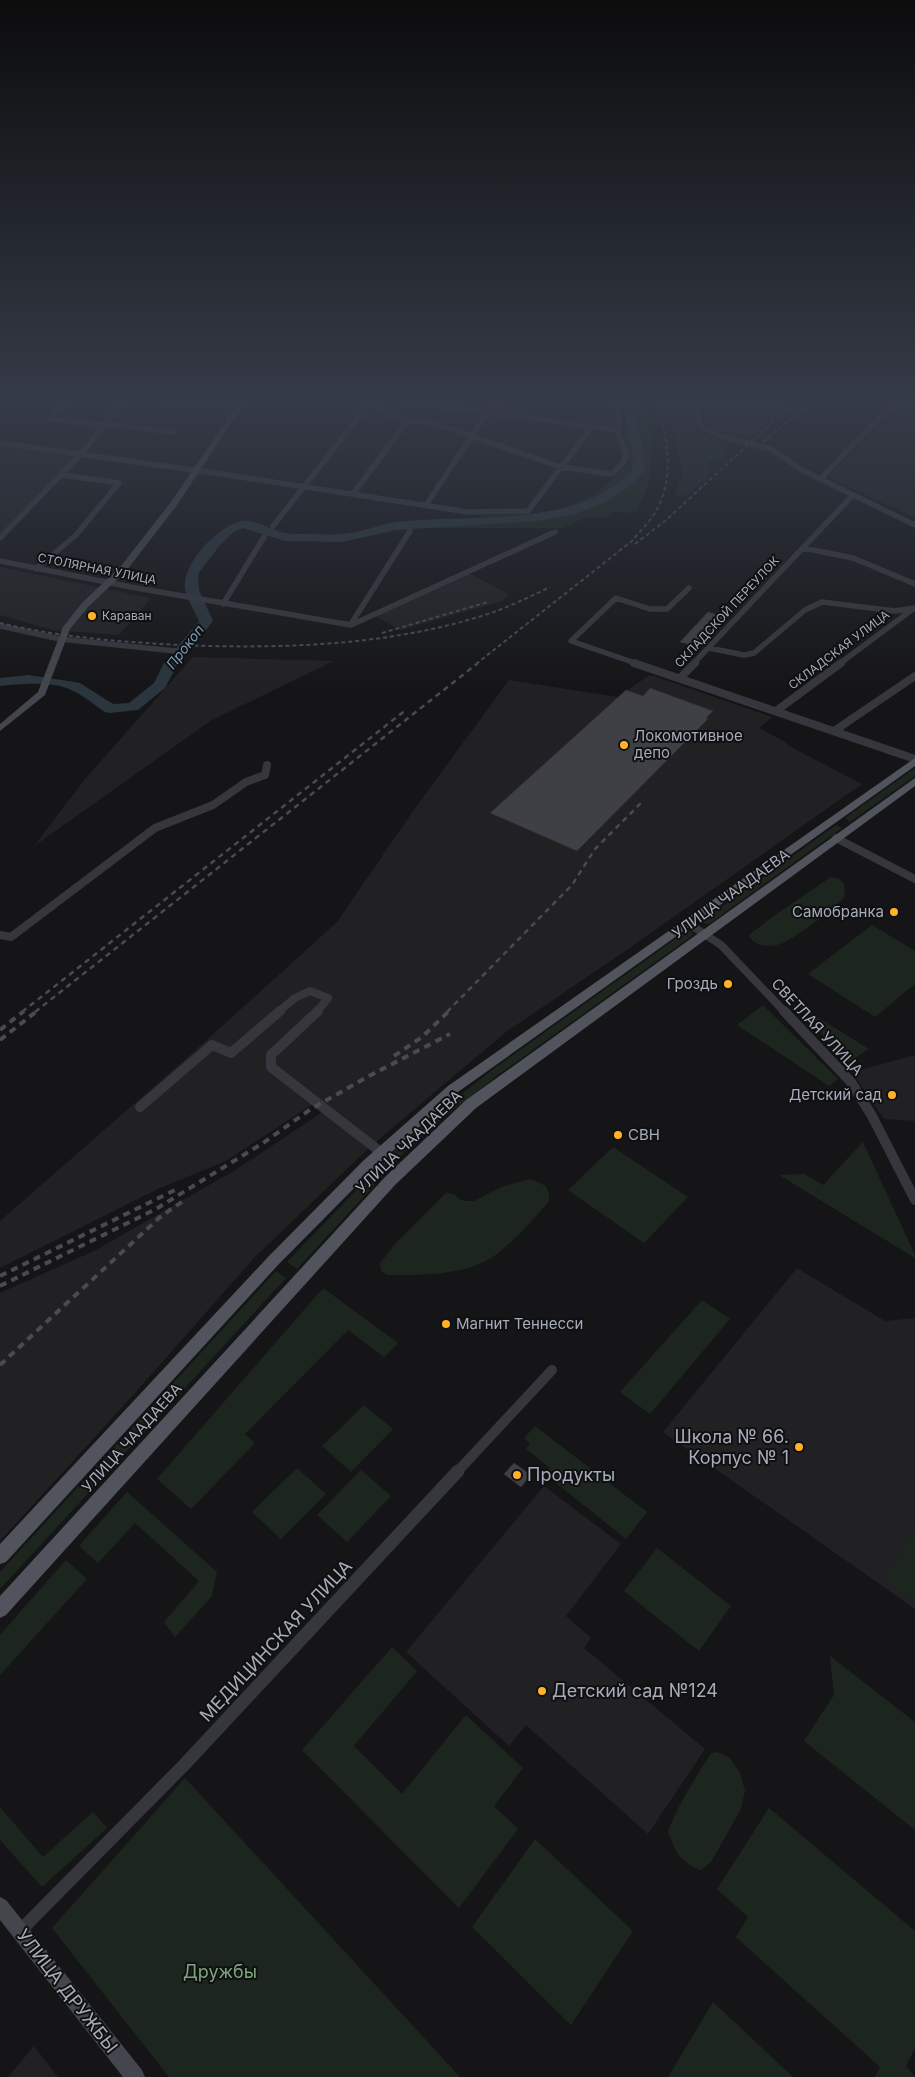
<svg xmlns="http://www.w3.org/2000/svg" width="915" height="2077" viewBox="0 0 915 2077" font-family="Inter,sans-serif">
  <style>
    .built { fill: #212124 }
    .green { fill: #1d261e }
    .lines { fill: none; stroke-linecap: round; stroke-linejoin: round }
    .river { fill: #2a353d; fill-rule: evenodd }
    .building { fill: #3f4045; stroke: #2f2f34 }
    .street-far3 { stroke: #36373d; stroke-width: 5.5 }
    .street-far2 { stroke: #36373d; stroke-width: 8 }
    .street-far1 { stroke: #36373d; stroke-width: 10 }
    .street { stroke: #36373d; stroke-width: 13 }
    .secondary { fill: #43464d; fill-rule: evenodd }
    .primary { fill: #51545c; fill-rule: evenodd }
    .rail-far2 { stroke: #484b52; stroke-width: 2; stroke-dasharray: 4 3; stroke-linecap: butt }
    .rail-far1 { stroke: #484b52; stroke-width: 2.5; stroke-dasharray: 5.5 4.5; stroke-linecap: butt }
    .rail { stroke: #484b52; stroke-width: 4; stroke-dasharray: 7 5.5; stroke-linecap: butt }
    .poi-dot { fill: #ffb225; stroke: #101012; stroke-width: 2 }
    .labels { text-anchor: middle; stroke-width: 4; stroke-linejoin: round; paint-order: stroke }
    .far-street-label { font-size: 12px; fill: #a6acb9; stroke: #101012 }
    .far-poi-label { font-size: 12px; fill: #a6acb9; stroke: #101012; text-anchor: start }
    .far-water-label { font-size: 14px; font-style: italic; fill: #799bb7; stroke: #101012 }
    .poi-label { font-size: 15px; fill: #a6acb9; stroke: #101012; text-anchor: start }
    .street-label { font-size: 15px; fill: #a6acb9; stroke: #101012 }
    .near-poi-label { font-size: 18px; fill: #a6acb9; stroke: #101012; text-anchor: start }
    .near-street-label { font-size: 18px; fill: #a6acb9; stroke: #101012 }
    .near-park-label { font-size: 18px; fill: #7ba67d; stroke: #101012 }
  </style>
  <rect width="100%" height="100%" fill="#151517"/>
  <path class="built" d="M663,399H686L710,470L707,478L686,496L674,495L683,475L673,427Z
    M747,399H792L750,439L721,431L710,427L706,423L703,409L720,407L745,401Z
    M894,399H915V518L828,477L900,404L892,401Z
    M0,444L76,455L0,535Z
    M0,567L151,598L119,635L52,630L0,615Z
    M469,573L509,594L502,601L401,630L375,616Z
    M193,657L334,661L212,720L34,846L85,779Z
    M648,676H654L772,717L759,728L785,742L789,746L862,784L631,947L506,1032L371,1146L255,1257L135,1393L0,1541V1293L96,1250L237,1169L324,1111L316,1102L226,1161L158,1189L0,1268V1221L189,1056L337,922L413,811L509,680L618,697Z
    M915,1055V1121L884,1119L852,1072Z
    M797,1268L885,1321L915,1318V1609L663,1432Z
    M544,1486L621,1544L566,1616L591,1638L584,1648L705,1749L648,1834L526,1725L509,1746L406,1652Z
    M34,2046L58,2077H8Z"/>
  <path class="green" d="M619,399H641L651,429V449L649,483L637,511L626,513L615,511L604,518H584L563,528H424L426,521L481,517L482,515C550,513 580,516 629,463L623,429L626,422L623,406Z
    M702,433L724,442L725,456L715,461H707L698,434Z
    M915,768V776L850,822L845,818Z
    M836,825L842,828L709,924L704,923L703,920Z
    M831,877L840,879L844,884L845,896C834,910 799,935 783,943C772,948 753,947 749,935L775,915Z
    M872,925L915,951V984L875,1017L808,974Z
    M688,930L692,932L693,935L498,1075L434,1125L403,1154L297,1269L287,1262L396,1149L428,1121L492,1070Z
    M795,1003L869,1049L847,1063Z
    M763,1005L838,1079L829,1086L737,1025Z
    M863,1142L915,1255V1258L779,1175L804,1174L823,1185Z
    M613,1147L688,1197L644,1243L568,1190Z
    M530,1179L546,1186L549,1194V1201C534,1219 516,1239 497,1254C467,1276 423,1275 387,1275L381,1271L380,1263L396,1243L446,1193L454,1194L459,1199L465,1201H474L501,1187Z
    M276,1271L286,1278L1,1588L0,1587V1572Z
    M323,1288L398,1343L384,1357L348,1330L245,1434L255,1443L191,1509L157,1479Z
    M702,1300L730,1319L650,1414L620,1392Z
    M364,1405L393,1429L351,1472L322,1446Z
    M535,1426L647,1512L626,1539L545,1474L550,1468L526,1449L530,1444L524,1438Z
    M297,1468L326,1494L281,1539L252,1512Z
    M361,1470L391,1496L347,1542L317,1515Z
    M127,1492L217,1572L212,1596L175,1637L164,1622L199,1581L135,1523L98,1563L79,1546Z
    M915,1529V1602L884,1580Z
    M657,1548L731,1606L699,1651L624,1591Z
    M66,1560L87,1579L0,1675V1635Z
    M392,1647L417,1671L354,1746L402,1794L466,1715L523,1768L494,1806L518,1829L459,1908L302,1750Z
    M830,1656L915,1722V1830L804,1741L834,1695Z
    M717,1752L730,1758L740,1773L745,1791L741,1809L711,1862L701,1870C680,1863 676,1852 668,1832C678,1804 695,1779 711,1753Z
    M185,1778L460,2077H169L52,1928Z
    M0,1807L43,1857L93,1812L107,1828L42,1887L0,1840Z
    M769,1808L915,1931V2048L906,2066L915,2077H875L880,2067L736,1937L748,1917L717,1889Z
    M535,1839L633,1931L571,2025L472,1927Z
    M713,2002L793,2077H668Z"/>
  <g class="lines">
    <path class="river" d="M622,399H632L645,458L644,472L629,487L606,502L574,514L538,521L396,530L342,542L285,541L243,528L235,531L220,545L198,574L199,590L213,621L176,667L165,688L138,710L110,713L105,712C94,705 83,695 71,690C53,681 20,684 0,686V678L28,675L75,682L80,683L113,704L129,703L154,683L164,663L199,621C195,611 187,600 185,589C181,566 216,528 238,522C252,517 271,530 285,533C292,534 300,534 308,534C319,534 331,535 342,534C360,533 379,524 397,522C474,513 573,530 632,471L633,458Z"/>
  </g>
  <path class="building" d="M708,612L725,617L698,647L680,642Z
    M650,688L713,711L706,718L708,719L577,851L490,813L626,690L643,696Z
    M514,1463L531,1475L521,1487L504,1474Z"/>
  <g class="lines">
    <path class="street-far3" d="M68,399L51,419L104,425
      M387,399L617,430
      M693,399L701,427L720,436L771,449L802,470L915,525
      M163,403L239,406
      M369,403L400,419L437,424L561,467L612,474L623,463L626,454L617,430L620,426L618,408L613,399
      M695,407L725,405L738,399
      M105,424L175,432
      M0,443L208,472L468,512L528,511L591,428
      M821,479L852,445L895,404
      M353,494L408,420
      M426,505L487,413L494,411L502,399
      M273,526L373,399
      M0,538L81,454L126,399
      M803,548L853,558L915,584
      M0,561L131,587L351,625
      M36,569L76,535L119,483L62,475
      M223,604L264,537
      M351,624L410,531
      M351,625L555,532
      M0,626L60,639L185,652
      M709,648L744,655L754,653L805,610L822,602L895,611L914,608
      M638,664L571,641L616,598L650,609H667L689,588
      M693,664L853,495
      M839,664L913,609"/>
    <path class="street-far2" d="M634,663L915,759
      M680,678L695,663
      M776,711L841,663
      M834,731L915,676
      M836,838L915,879
      M686,922L721,945L785,1012
      M0,935L11,937L155,828L213,805L246,782L265,775L267,765
      M278,1012L295,998L310,991L328,998L317,1012"/>
    <path class="street-far1" d="M318,1011L271,1055V1067L382,1153
      M784,1011L851,1082L872,1116L915,1200
      M140,1107L212,1045L231,1053L280,1011
      M457,1472L552,1370"/>
    <path class="street" d="M20,1931L184,1765L458,1471"/>
    <path class="secondary" d="M241,399H247L177,505L127,570L88,607L70,629L45,695L0,731V724L38,692L63,627L82,603L121,566L171,502Z
      M0,1897L6,1900L142,2070L145,2077H123L0,1920Z"/>
    <path class="primary" d="M915,758V766L458,1092L374,1168L278,1265L6,1562L0,1564V1544L268,1257L364,1160L448,1086Z
      M915,778V786L476,1108L395,1185L6,1615L0,1618V1596L385,1177L466,1100Z"/>
    <path class="rail-far2" d="M906,399L915,423
      M763,442L815,399
      M635,544L665,521L798,399
      M0,623C59,637 119,642 180,645C283,649 389,646 488,614C509,607 529,597 550,587
      M382,633L488,602
      M476,664L632,541C640,531 650,522 656,511C675,478 668,433 655,399"/>
    <path class="rail-far1" d="M22,1012L407,709
      M35,1012L478,663
      M447,1012L572,885L595,849L644,800"/>
    <path class="rail" d="M0,1030L24,1011
      M0,1040L37,1011
      M394,1056L422,1037L449,1011
      M0,1276L179,1188
      M0,1286L156,1209L263,1143L311,1109L369,1076L450,1034
      M0,1365L160,1217L186,1199"/>
  </g>
  <linearGradient id="sky" x2="0" y2="1"><stop stop-color="#0c0c0d"/><stop offset="0.58" stop-color="#353b47"/><stop offset="1" stop-color="#353b47" stop-opacity="0"/></linearGradient>
  <rect width="915" height="690" fill="url(#sky)"/>
  <g class="poi-dot">
    <circle cx="92" cy="616" r="5"/>
    <circle cx="624" cy="745" r="5"/>
    <circle cx="894" cy="912" r="5"/>
    <circle cx="728" cy="984" r="5"/>
    <circle cx="892" cy="1095" r="5"/>
    <circle cx="618" cy="1135" r="5"/>
    <circle cx="446" cy="1324" r="5"/>
    <circle cx="799" cy="1447" r="5"/>
    <circle cx="517" cy="1475" r="5"/>
    <circle cx="542" cy="1691" r="5"/>
  </g>
  <g class="labels">
    <g class="far-street-label">
      <text transform="translate(97 569) rotate(11)" y="4">СТОЛЯРНАЯ УЛИЦА</text>
      <text transform="translate(727 612) rotate(-47)" y="4">СКЛАДСКОЙ ПЕРЕУЛОК</text>
      <text transform="translate(839 650) rotate(-37)" y="4">СКЛАДСКАЯ УЛИЦА</text>
    </g>
    <g class="far-poi-label">
      <text x="102" y="620">Караван</text>
    </g>
    <g class="far-water-label">
      <text transform="translate(185 647) rotate(-52)" y="5">Прокоп</text>
    </g>
    <g class="poi-label">
      <text x="634" y="741">Локомотивное<tspan x="634" dy="17">депо</tspan></text>
      <text x="884" y="917" text-anchor="end">Самобранка</text>
      <text x="718" y="989" text-anchor="end">Гроздь</text>
      <text x="882" y="1100" text-anchor="end">Детский сад</text>
      <text x="628" y="1140">СВН</text>
      <text x="456" y="1329">Магнит Теннесси</text>
    </g>
    <g class="street-label">
      <text transform="translate(731 894) rotate(-36)" y="5">УЛИЦА ЧААДАЕВА</text>
      <text transform="translate(817 1027) rotate(47)" y="5">СВЕТЛАЯ УЛИЦА</text>
      <text transform="translate(409 1142) rotate(-44)" y="5">УЛИЦА ЧААДАЕВА</text>
      <text transform="translate(132 1438) rotate(-48)" y="5">УЛИЦА ЧААДАЕВА</text>
    </g>
    <g class="near-poi-label">
      <text x="789" y="1443" text-anchor="end">Школа № 66.<tspan x="789" dy="21">Корпус № 1</tspan></text>
      <text x="527" y="1481">Продукты</text>
      <text x="552" y="1697">Детский сад №124</text>
    </g>
    <g class="near-street-label">
      <text transform="translate(276 1641) rotate(-47)" y="6">МЕДИЦИНСКАЯ УЛИЦА</text>
      <text transform="translate(67 1991) rotate(52)" y="6">УЛИЦА ДРУЖБЫ</text>
    </g>
    <g class="near-park-label">
      <text x="220" y="1978">Дружбы</text>
    </g>
  </g>
</svg>
